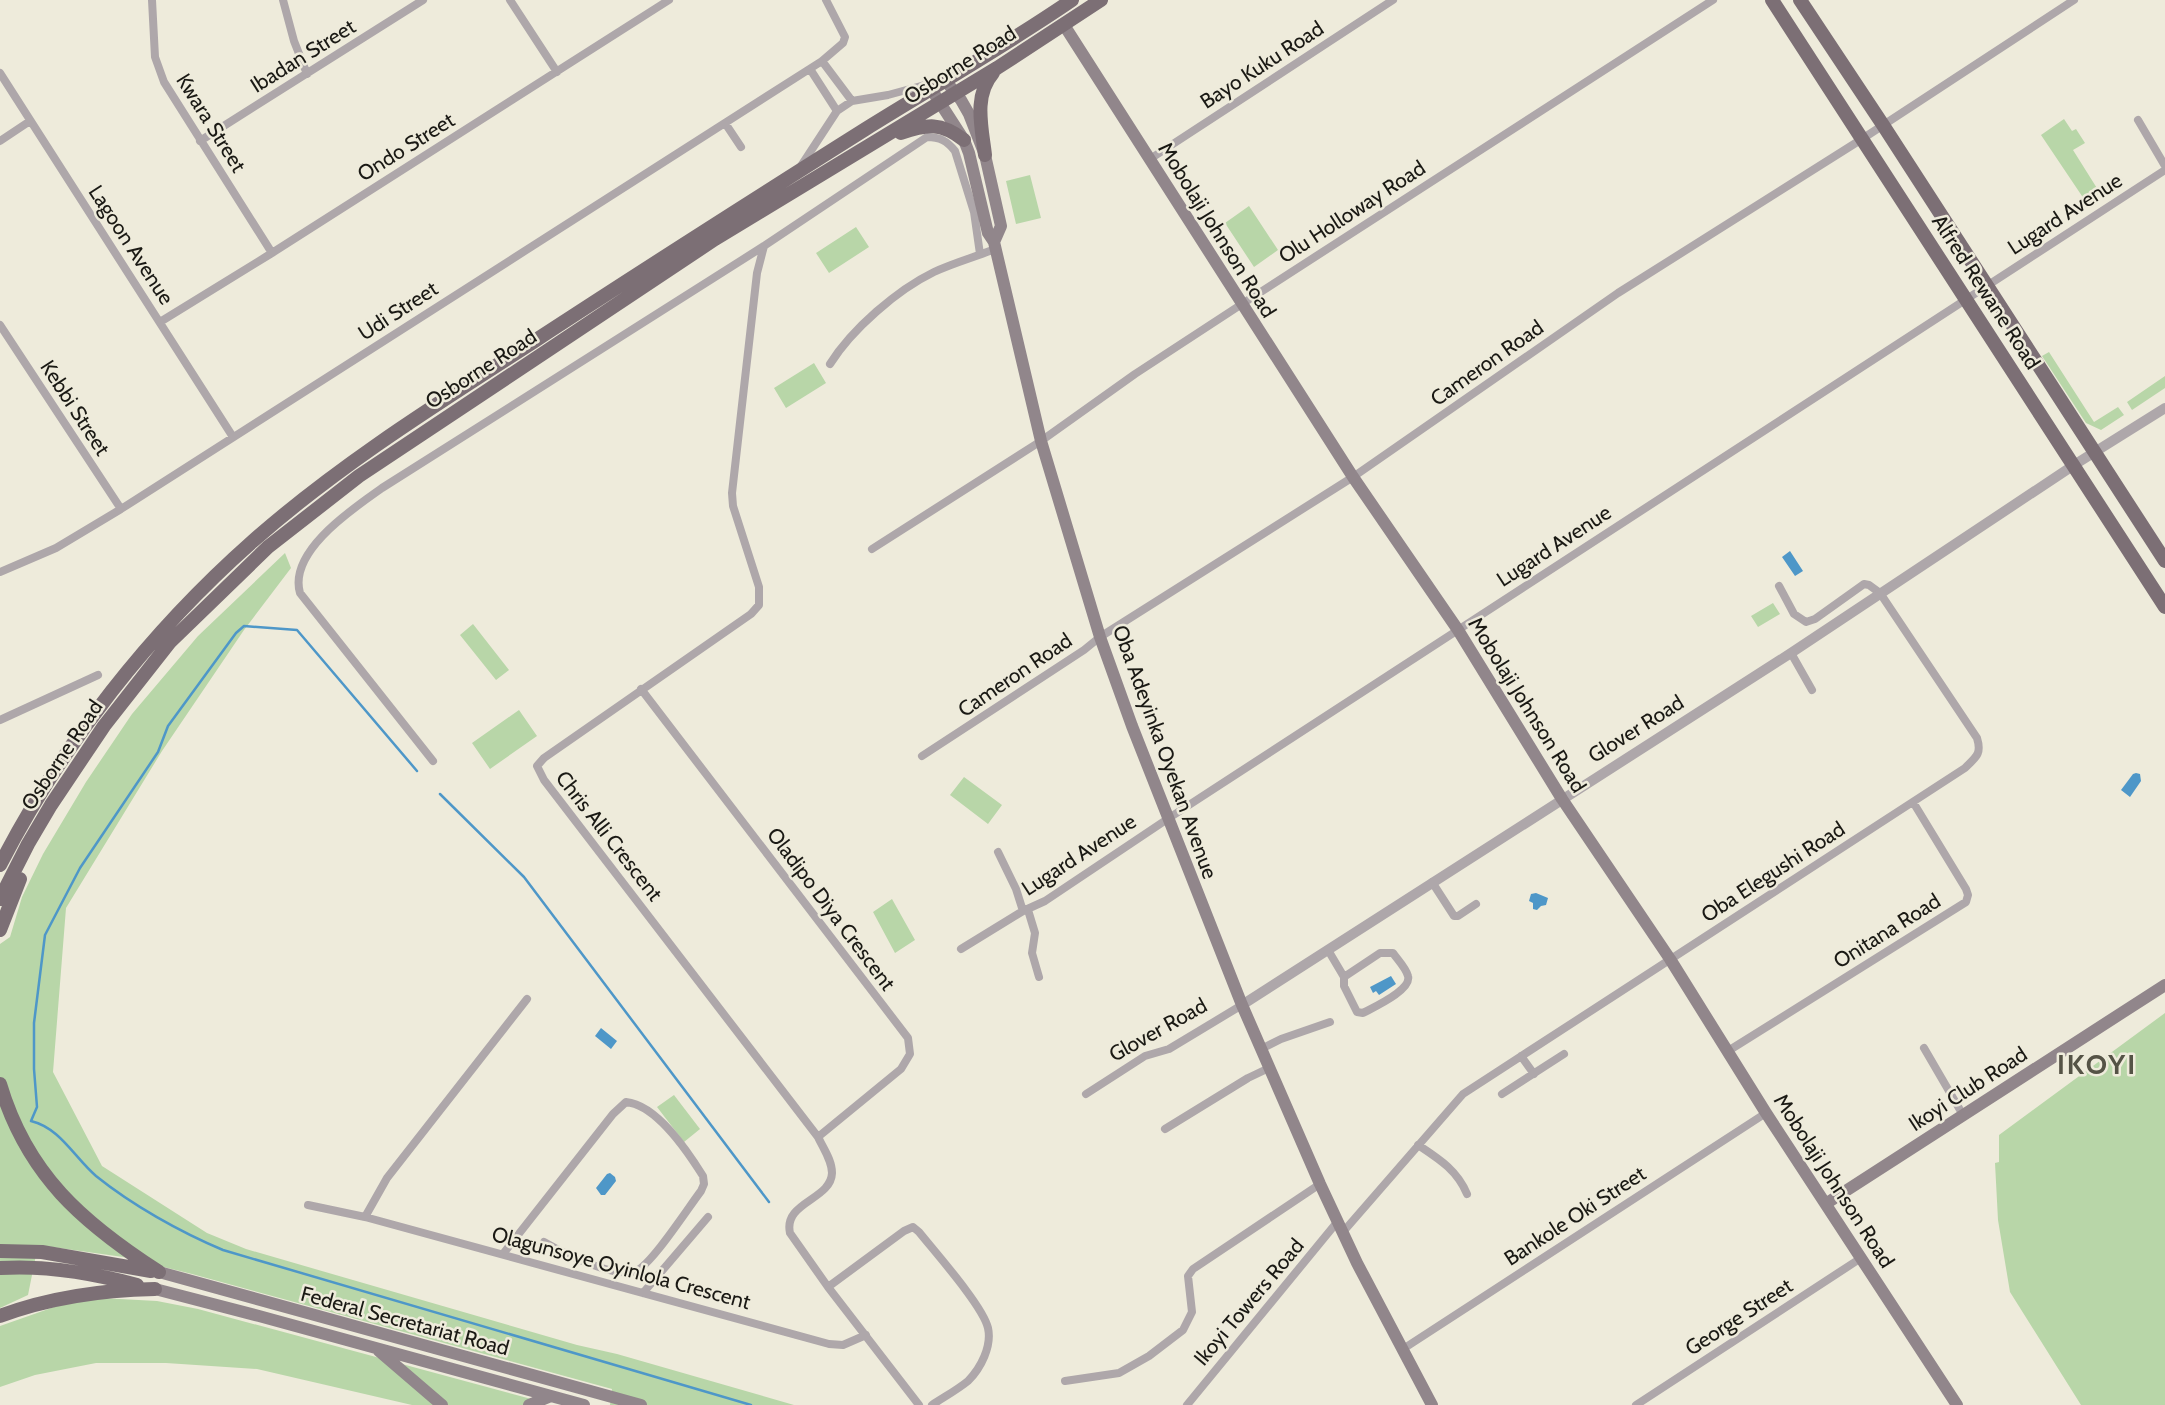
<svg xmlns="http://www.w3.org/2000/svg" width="2165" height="1405" viewBox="0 0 2165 1405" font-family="Cabin,sans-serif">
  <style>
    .green { fill: #b8d6a8 }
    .water { fill: #4e97c8 }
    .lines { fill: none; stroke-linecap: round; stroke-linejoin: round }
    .stream { stroke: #4e97c8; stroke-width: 2.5 }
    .minor { stroke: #aea7aa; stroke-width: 8 }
    .tertiary { stroke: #aea7aa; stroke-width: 10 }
    .secondary { stroke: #91868b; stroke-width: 12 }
    .primary { stroke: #7c6f75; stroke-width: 14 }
    .labels { text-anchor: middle; stroke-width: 5; stroke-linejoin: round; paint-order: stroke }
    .street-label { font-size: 21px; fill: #1a1914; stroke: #eeebdb }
    .district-label { font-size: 28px; font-weight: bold; letter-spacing: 2px; fill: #555346; stroke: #eeebdb }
  </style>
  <rect width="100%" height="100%" fill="#eeebdb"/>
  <path class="green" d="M2064,119L2072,131L2076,129L2085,143L2073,150L2100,193L2086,202L2041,135Z
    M1030,175L1041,218L1016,224L1006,181Z
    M1249,206L1278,250L1254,267L1225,223Z
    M856,227L869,247L829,273L816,253Z
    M2049,352L2094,422L2118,407L2124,415L2101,430L2086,423L2042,356Z
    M814,363L826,383L786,408L774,388Z
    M2165,376V388L2132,410L2127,402Z
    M285,553L291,568L244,630L162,751L66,908L53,1072L102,1166L207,1233L246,1249L577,1345L617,1354L794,1405H610L612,1389L192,1274L123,1257L38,1245L28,1295L0,1308V944L10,937L22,897L43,854L86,782L132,714L198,636Z
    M1773,603L1780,614L1758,627L1751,616Z
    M473,624L509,670L496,680L460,635Z
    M519,710L537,736L490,769L472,743Z
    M964,777L1002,805L988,824L950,795Z
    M892,899L915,940L895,953L873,912Z
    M2165,1013V1405H2081L2010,1292L1998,1220L1995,1163L1999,1162V1135Z
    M674,1095L700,1129L684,1142L657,1107Z
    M101,1298L157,1301L198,1309L535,1400L523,1405H412L257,1369L166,1363H96L35,1375L0,1387V1326L57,1306Z"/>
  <path class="water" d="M1790,551L1803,571L1795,576L1782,557Z
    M2136,773L2140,774L2141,781L2130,797L2121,790L2133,774Z
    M1536,893L1548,898L1546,905L1541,906L1537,910L1533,909V903L1529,901L1531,894Z
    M1391,976L1396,984L1379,995L1376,991L1373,993L1370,987Z
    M601,1028L617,1041L611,1049L595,1036Z
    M610,1173L615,1177L616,1181L605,1195H601L596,1188L607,1174Z"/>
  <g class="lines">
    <path class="stream" d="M417,771L297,630L244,626L236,633L168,726L158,752L80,868L45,935L34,1023V1069L37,1107L31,1121C60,1128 74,1157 96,1176C132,1205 180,1232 223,1250L751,1405
      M440,794L524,877L769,1202"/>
    <path class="minor" d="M152,0L155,57L164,82L272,253
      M283,0L294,41L307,74
      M510,0L557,72
      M822,61L852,101
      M810,69L837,111
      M0,73L233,437
      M2138,120L2165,166
      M725,123L741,147
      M0,141L30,121
      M200,141L423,0
      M1150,159L1393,0
      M801,166L837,111L852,101L888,95L932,83
      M764,246L757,273L732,493L733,506L759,587V605L751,614L544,758L537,766L544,780L818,1137C823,1148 832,1160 832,1173C831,1200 783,1202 790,1233L828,1287L919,1405
      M160,322L272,253L669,0
      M0,325L121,509
      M830,364C852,329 897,290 934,272C953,263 975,257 995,249
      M872,549L1041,441L1135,374L1242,304L1713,0
      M0,572L56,548L121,509L822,61L843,43L845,37L826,0
      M1791,653L1812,690
      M641,689L908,1038L910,1054L901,1069L818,1137
      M0,720L98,675
      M922,756L1084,650L1100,637L1353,477L1618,293L1862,139L2074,0
      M433,761L300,593C288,551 354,508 382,488L764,246L927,137C940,137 947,141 955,151L974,212L980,254
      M998,852L1016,889L1023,911
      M1432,882L1454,916H1458L1476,904
      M1028,910L1035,933L1032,953L1039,977
      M961,949L1023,911L1045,901L1169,818L2165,170
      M1328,950L1344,977V986L1357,1012L1363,1013C1374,1007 1412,990 1408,976C1406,968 1397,959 1393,953H1380L1344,977
      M1924,1048L1963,1115
      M1261,1049L1281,1039L1330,1022
      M1728,1051L1966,902L1968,895L1966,889L1913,802
      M1521,1056L1534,1074
      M1086,1094L1145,1056L1169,1049L1242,1005
      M1502,1094L1564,1054
      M1165,1129L1248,1078L1269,1068
      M1418,1145C1439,1159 1457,1170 1467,1194
      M308,1205L365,1217L829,1344L843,1345L866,1335
      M365,1217L387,1178L527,999
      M1343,1232L1463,1094L1965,768C1976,757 1982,754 1977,738L1880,593L1869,585L1864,584L1815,619L1806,622L1794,614L1779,586
      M503,1254L613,1114L626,1102C657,1105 688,1152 703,1176L704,1184L701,1191C688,1208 652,1264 636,1271C615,1279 563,1253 544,1242
      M828,1287L904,1231L913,1227L919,1232C935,1252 983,1306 988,1328C992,1346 981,1368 968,1381C957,1390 944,1397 932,1405
      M643,1293L708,1217
      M1403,1349L1766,1113
      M1065,1381L1119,1373L1149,1356L1183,1330L1192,1312L1188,1276L1193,1269L1320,1184
      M1187,1405L1338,1221
      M1636,1405L1861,1258"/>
    <path class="tertiary" d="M1242,1005L1791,653L2074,465L2165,408"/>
    <path class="secondary" d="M1064,25L1353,477L1458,630L1562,799L1670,959L1766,1113L1957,1405
      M945,80L961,100L969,114L985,155L1001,226L994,242
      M935,95L964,140L969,153L988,233L994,242L1041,441L1100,637L1132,726L1242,1005L1320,1184L1357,1263L1432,1405
      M1827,1203L2165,985
      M159,1272L641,1405
      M155,1289L259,1316L584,1405
      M379,1351L442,1405
      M529,1405L551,1396"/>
    <path class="primary" d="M1772,0L2165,607
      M1800,0L1883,125L2165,561
      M901,133C927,124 941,122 964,140
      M985,155C982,128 973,96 993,73
      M0,865C63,743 150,632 253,541C339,465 437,404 533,342C643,270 753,200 864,130C933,87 1005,46 1072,0
      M0,899L28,844L51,805L104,726L170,642L268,547L359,476L715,239L997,68L1101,0
      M0,930L20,879
      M0,1084C27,1175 83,1223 159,1272
      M0,1251L42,1252L151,1271
      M0,1268C46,1265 93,1273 137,1285
      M0,1316C51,1297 101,1290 155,1289"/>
  </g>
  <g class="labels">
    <g class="street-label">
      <text transform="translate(303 56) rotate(-32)" y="7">Ibadan Street</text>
      <text transform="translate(960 65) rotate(-32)" y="7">Osborne Road</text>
      <text transform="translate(1262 65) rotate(-33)" y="7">Bayo Kuku Road</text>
      <text transform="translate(211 123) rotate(58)" y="7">Kwara Street</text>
      <text transform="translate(406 147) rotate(-32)" y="7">Ondo Street</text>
      <text transform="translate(1352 212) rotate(-33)" y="7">Olu Holloway Road</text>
      <text transform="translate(2065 214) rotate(-33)" y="7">Lugard Avenue</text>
      <text transform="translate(1217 230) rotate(58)" y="7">Mobolaji Johnson Road</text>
      <text transform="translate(131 245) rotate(57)" y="7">Lagoon Avenue</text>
      <text transform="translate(1986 292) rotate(57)" y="7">Alfred Rewane Road</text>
      <text transform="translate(398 311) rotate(-33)" y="7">Udi Street</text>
      <text transform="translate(1487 363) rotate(-35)" y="7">Cameron Road</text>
      <text transform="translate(481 369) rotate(-33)" y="7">Osborne Road</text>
      <text transform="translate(75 408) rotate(57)" y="7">Kebbi Street</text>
      <text transform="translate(1554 546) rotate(-33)" y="7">Lugard Avenue</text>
      <text transform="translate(1015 675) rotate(-34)" y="7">Cameron Road</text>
      <text transform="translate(1527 705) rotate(58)" y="7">Mobolaji Johnson Road</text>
      <text transform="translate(1636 729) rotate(-32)" y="7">Glover Road</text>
      <text transform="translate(1165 752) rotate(70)" y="7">Oba Adeyinka Oyekan Avenue</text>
      <text transform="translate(62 755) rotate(-56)" y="7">Osborne Road</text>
      <text transform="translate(609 836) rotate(52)" y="7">Chris Alli Crescent</text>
      <text transform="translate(1079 855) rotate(-33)" y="7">Lugard Avenue</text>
      <text transform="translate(1773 872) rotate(-33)" y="7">Oba Elegushi Road</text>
      <text transform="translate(831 909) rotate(53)" y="7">Oladipo Diya Crescent</text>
      <text transform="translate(1887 931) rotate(-32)" y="7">Onitana Road</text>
      <text transform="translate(1158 1030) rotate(-29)" y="7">Glover Road</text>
      <text transform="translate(1968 1089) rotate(-33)" y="7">Ikoyi Club Road</text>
      <text transform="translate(1834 1181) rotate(57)" y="7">Mobolaji Johnson Road</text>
      <text transform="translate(1575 1216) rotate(-33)" y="7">Bankole Oki Street</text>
      <text transform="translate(621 1268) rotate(15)" y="7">Olagunsoye Oyinlola Crescent</text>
      <text transform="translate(1249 1302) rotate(-50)" y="7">Ikoyi Towers Road</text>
      <text transform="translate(1739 1317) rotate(-33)" y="7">George Street</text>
      <text transform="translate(405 1321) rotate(15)" y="7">Federal Secretariat Road</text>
    </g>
    <g class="district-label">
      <text x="2097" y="1074">IKOYI</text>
    </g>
  </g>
</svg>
